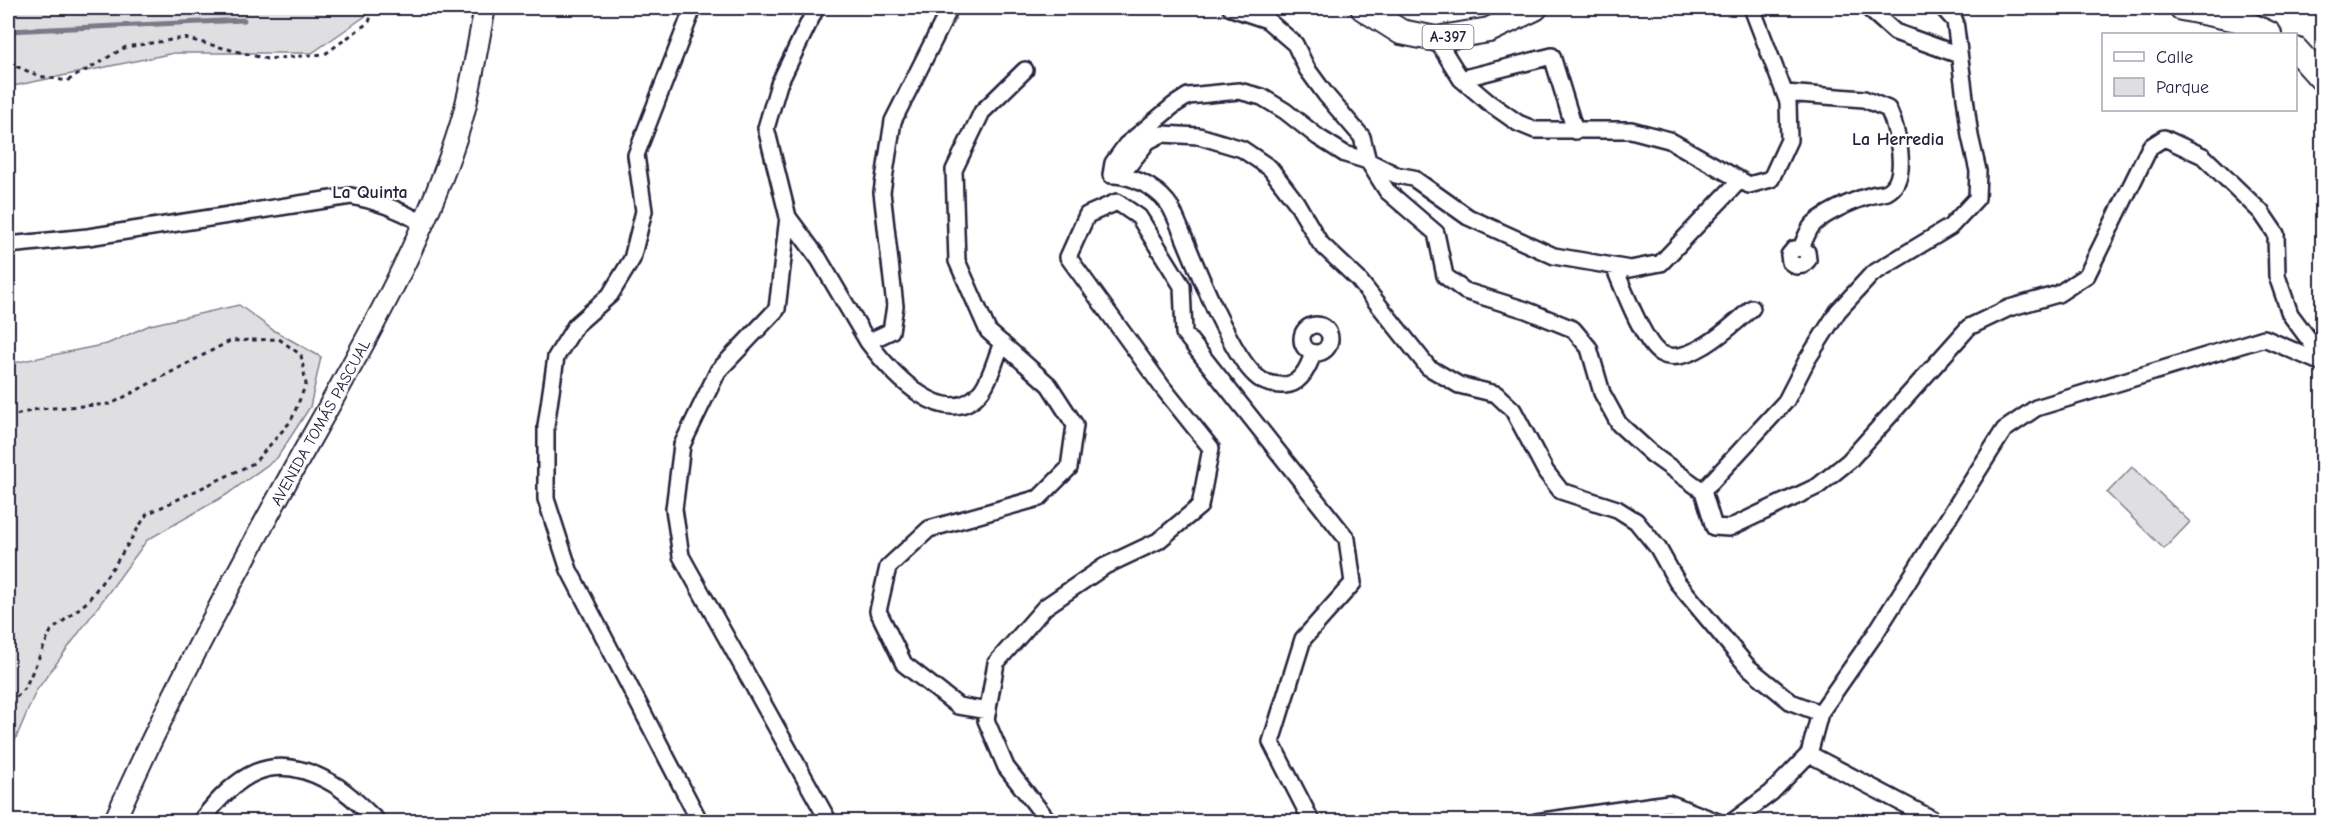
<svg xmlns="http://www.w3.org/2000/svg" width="2330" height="829" viewBox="0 0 2330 829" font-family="'Comic Neue',sans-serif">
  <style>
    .green { fill: #dfdfe2; stroke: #80808e; stroke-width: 1.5 }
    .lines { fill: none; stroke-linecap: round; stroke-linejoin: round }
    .stream { stroke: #7a7a88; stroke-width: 5 }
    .minor-casing { stroke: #22223b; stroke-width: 20 }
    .tertiary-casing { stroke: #22223b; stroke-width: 24 }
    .primary-casing { stroke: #22223b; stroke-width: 28 }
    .path { stroke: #22223b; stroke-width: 3; stroke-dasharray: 4.5 4.5; stroke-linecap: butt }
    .minor { stroke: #fff; stroke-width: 15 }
    .tertiary { stroke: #fff; stroke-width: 20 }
    .primary { stroke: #fff; stroke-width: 24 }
    .labels { text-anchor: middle; stroke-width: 4.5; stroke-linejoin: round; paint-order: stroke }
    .shield { fill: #fff; stroke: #646476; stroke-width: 1.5 }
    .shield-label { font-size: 15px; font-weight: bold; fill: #22223b }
    .street-label { font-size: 16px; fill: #22223b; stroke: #fff }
    .neighbourhood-label { font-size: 18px; font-weight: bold; fill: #22223b; stroke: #fff }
  </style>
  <rect width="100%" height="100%" fill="#fff"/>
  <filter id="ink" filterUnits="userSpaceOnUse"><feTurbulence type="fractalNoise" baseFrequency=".0167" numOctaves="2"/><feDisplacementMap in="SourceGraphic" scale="12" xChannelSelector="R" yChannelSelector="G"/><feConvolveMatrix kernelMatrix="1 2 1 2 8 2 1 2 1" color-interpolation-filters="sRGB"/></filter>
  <g filter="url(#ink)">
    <path class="green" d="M8,8H377L312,53H174L8,87Z
      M239,305L273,330L321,357L310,407L277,458L226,495L147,540L36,691L8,757V364L107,344L150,325Z
      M2132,467L2190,522L2164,549L2107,493Z"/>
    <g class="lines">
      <path class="stream" d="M8,31L244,20"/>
      <defs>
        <path id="minor" d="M693,8L636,155L644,211L632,259L610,295L576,325L556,357L546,426V499L569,570L700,822
          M816,8L779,84L766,128L788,217L777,309L718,371L682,445L674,509L681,556L829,822
          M1231,8L1267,20L1295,44L1307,69L1326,95L1362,137L1368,161L1387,191L1436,233L1445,276L1465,291L1526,310L1573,329L1589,348L1602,393L1619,424L1653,455L1703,491L1714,527L1729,528L1818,486L1849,461L1969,327L2009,308L2058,294L2087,275L2150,147L2164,138L2203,156L2261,212L2276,234L2277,276L2290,314L2322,357
          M1868,8L1895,32L1959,55
          M1436,39L1461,79L1488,102L1518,123L1535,130H1631L1669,140L1749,185L1771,179L1789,140L1788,102L1752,8
          M1461,79L1552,56L1575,131
          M1785,93L1864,99L1888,109C1897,127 1911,180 1887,192C1882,194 1874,194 1869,196C1854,200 1820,215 1811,227C1807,233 1804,242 1801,248L1794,249L1789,255L1790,262L1796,266L1803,265L1808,260L1807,252L1801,248
          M1122,174L1148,141L1162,134L1199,136L1242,149L1270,168L1296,202L1320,243L1358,279L1428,367L1459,385L1496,394L1513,410L1546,472L1561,491L1617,509L1636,521L1658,548L1677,582L1748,667L1791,702L1820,713
          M788,217L819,259L868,342L891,331L895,306L882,192L893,121L950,8
          M8,245L88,237L351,196C378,201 399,209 422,223
          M1614,267C1622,285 1644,344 1660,353C1687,369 1733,325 1752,308
          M1302 339a14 14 0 1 1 28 0a14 14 0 1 1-28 0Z
          M868,342C890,371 947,436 982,390C991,378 996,357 1002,343
          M1313,353C1309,366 1301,384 1285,385C1274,385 1264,384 1256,376C1231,355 1195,264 1181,230C1177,222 1173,209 1167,202C1155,187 1130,174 1111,175L1113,163L1126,145L1174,105L1188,96L1239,91L1262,97L1285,111L1318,137L1345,154L1368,161L1396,175L1413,178L1468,217L1554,256L1630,269L1661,263L1740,180
          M1703,491L1786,401L1807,360L1838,311L1872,274L1950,227L1977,198L1978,171L1970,136L1955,21L1943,8
          M988,711L958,706L904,664L878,611L888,567L929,529L1039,498L1069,468L1075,425L1049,385L988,331L957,261L954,170L982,112L1025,70
          M1809,754L1938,822
          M200,822C236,776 270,749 328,781C346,790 363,808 378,822
          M1049,822L1006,767L986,720L996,663L1045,607L1105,566L1158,541L1200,506L1211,448L1163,388L1068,257L1087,215L1117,202L1139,217L1182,286L1184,333L1347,539L1353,583L1303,639L1271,742L1312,822
          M1536,822L1669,803L1718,822
          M1732,822L1771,793L1809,754L1820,713L1875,634L2004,430L2036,408L2264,338L2322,363"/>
        <g id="tertiary">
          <path id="s1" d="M114,822C167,702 228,588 291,474C354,361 423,247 461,123C472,86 477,46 485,8"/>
        </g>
        <path id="primary" d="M1363,8L1401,32L1436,39L1489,30L1535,8
          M2182,8L2237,19L2269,34
          M2296,50L2322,79"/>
      </defs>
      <use href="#minor" class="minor-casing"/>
      <use href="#tertiary" class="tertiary-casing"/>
      <use href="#primary" class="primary-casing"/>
      <path class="path" d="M8,63L39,76L67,81L126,47L184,38L267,59L325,54L369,22L374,8
        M8,417L38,409L111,404L230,341L279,339L301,355L306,384L291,421L254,463L147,514L114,566L87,602L51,631L25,688L8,706"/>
      <use href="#minor" class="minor"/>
      <use href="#tertiary" class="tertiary"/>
      <use href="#primary" class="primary"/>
    </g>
  </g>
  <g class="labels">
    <rect class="shield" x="1422.5" y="25" width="51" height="24" rx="4.5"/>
    <g class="shield-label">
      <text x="1448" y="42">A-397</text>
    </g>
    <g class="street-label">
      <text dy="6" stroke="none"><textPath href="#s1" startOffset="450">AVENIDA TOMÁS PASCUAL</textPath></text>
    </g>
    <g class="neighbourhood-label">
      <text x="1898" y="145">La Herredia</text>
      <text x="370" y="198">La Quinta</text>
    </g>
  </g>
  <rect width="2330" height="829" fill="none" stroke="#fff" stroke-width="30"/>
  <rect x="15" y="15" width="2300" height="799" fill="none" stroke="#22223b" stroke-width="2" filter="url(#ink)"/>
  <rect x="2102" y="33" width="195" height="78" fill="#ffffff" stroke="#a7a7b1" stroke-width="1.5"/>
  <rect x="2114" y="52" width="30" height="9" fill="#ffffff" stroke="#a7a7b1" stroke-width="1.5"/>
  <text x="2156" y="63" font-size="18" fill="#22223b">Calle</text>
  <rect x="2114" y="78" width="30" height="18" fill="#dfdfe2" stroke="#a7a7b1" stroke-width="1.5"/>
  <text x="2156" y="93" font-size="18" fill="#22223b">Parque</text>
</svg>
